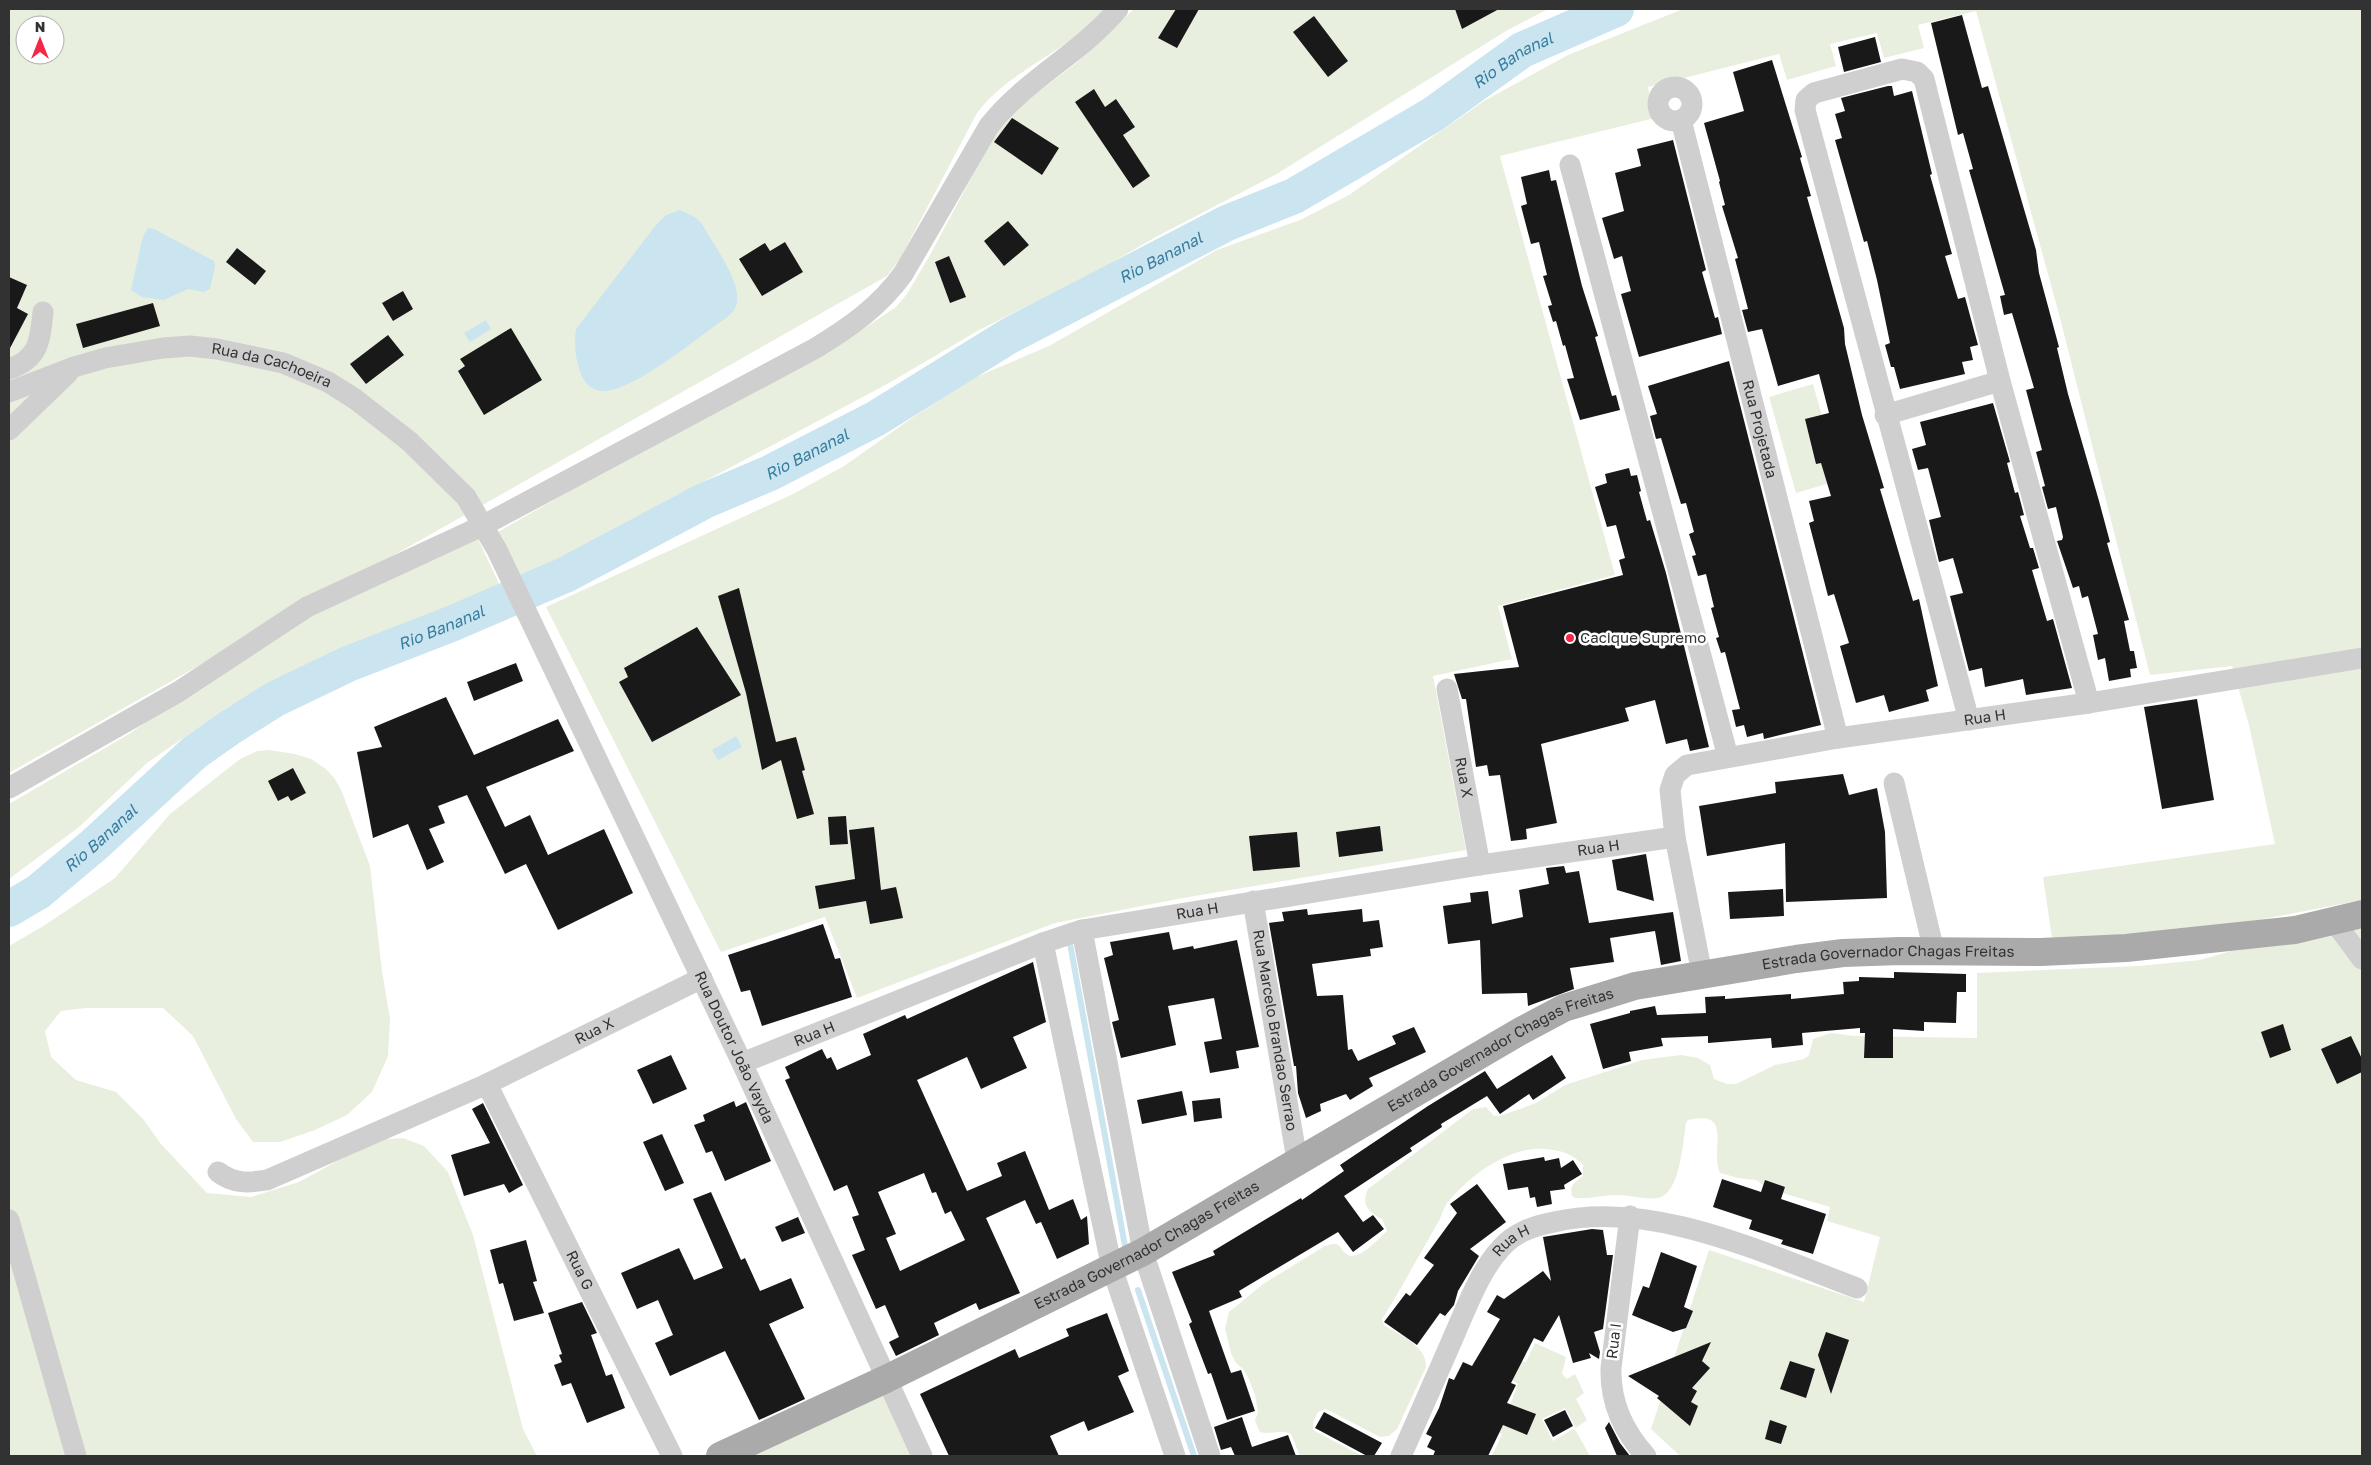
<svg xmlns="http://www.w3.org/2000/svg" width="2371" height="1465" viewBox="0 0 2371 1465" font-family="'Golos Text',sans-serif">
  <style>
    .green { fill: #e9efdf; fill-rule: evenodd }
    .water { fill: #cae4f0 }
    .lines { fill: none; stroke-linecap: round; stroke-linejoin: round }
    .stream { stroke: #cae4f0; stroke-width: 6 }
    .river { stroke: #cae4f0; stroke-width: 36 }
    .building { fill: #191919; fill-rule: evenodd }
    .minor { stroke: #cfcfcf; stroke-width: 21 }
    .major { stroke: #aaa; stroke-width: 28 }
    .poi-dot { fill: #f62646; stroke: #fff; stroke-width: 2 }
    .labels { text-anchor: middle; stroke-width: 5; stroke-linejoin: round; paint-order: stroke }
    .street-label { font-size: 15px; fill: #323232; stroke: #fff }
    .poi-label { font-size: 15px; fill: #323232; stroke: #fff; text-anchor: start }
    .water-label { font-size: 16px; font-style: italic; fill: #367d9d; stroke: #fff }
  </style>
  <rect width="100%" height="100%" fill="#fff"/>
  <path class="green" d="M9,9H1104C1069,52 1010,69 977,113L900,259L887,276L9,773ZM25,25H55V55H25Z
    M1134,9H1548L1506,31L1275,175L1154,238L1092,274L979,330L889,383L521,579L498,532L646,447L856,334L896,307L907,294L930,255L1001,122L1014,110L1074,65Z
    M1683,9H2362V900L2259,920L2154,933L2052,938L2043,877L2275,844L2249,725L2232,666L2150,675L2060,318L1976,11L1918,25L1924,48L1884,58L1877,33L1830,44L1836,66L1787,80L1779,54L1648,87L1655,118L1500,156L1615,575L1498,606L1512,659L1433,676L1466,850L1183,898L1055,923L857,998L825,917L721,952L546,607L791,495L844,466L912,418L974,378L1049,346L1217,250L1300,220L1349,195L1484,101L1568,55Z
    M1813,384L1840,480L1796,493L1769,397Z
    M477,537L502,590L363,642L311,663L228,707L147,763L79,827L9,879V804L129,734L240,656L304,617Z
    M269,750L295,754L311,759L326,769L335,779L342,792L370,866L382,971L390,1019L388,1056L372,1092L347,1115L315,1130L280,1142H253L236,1119L193,1036L163,1008H86L61,1011L45,1031L51,1057L76,1080L116,1092L143,1119L161,1144L207,1193L251,1197L299,1182L376,1140L403,1138L424,1146L448,1172L473,1235L523,1429L537,1456H9V946L45,925L115,878L170,814L240,759L257,751Z
    M2362,913V1456H1680L1651,1429L1709,1250L1864,1302L1880,1237L1827,1221L1830,1207L1769,1189L1756,1180L1738,1178L1720,1173C1709,1150 1735,1109 1688,1120L1686,1123C1683,1142 1680,1196 1657,1198C1644,1200 1631,1195 1618,1195C1604,1195 1590,1199 1575,1198L1572,1196C1569,1185 1575,1182 1583,1176V1165C1573,1154 1560,1150 1545,1149C1509,1146 1470,1175 1448,1202C1442,1210 1441,1219 1436,1226C1418,1257 1401,1289 1382,1319L1384,1325C1400,1336 1427,1345 1426,1367L1397,1429L1389,1436L1380,1437L1326,1409L1318,1412L1313,1422V1430L1362,1456H1300L1291,1434C1282,1429 1270,1435 1260,1432L1255,1421L1258,1412L1255,1395L1248,1377L1243,1369L1236,1363L1231,1353L1225,1329L1229,1312L1263,1284L1325,1246C1343,1240 1337,1248 1348,1255C1358,1261 1380,1238 1387,1231L1382,1219C1368,1212 1361,1204 1368,1189L1473,1109L1486,1107L1494,1116L1503,1115L1536,1103L1565,1085L1642,1060L1681,1055L1698,1058L1710,1065L1714,1079L1727,1084H1736L1775,1065L1804,1059L1809,1055L1813,1039L1831,1033L1854,1036L1977,1038V973L2139,966L2200,960Z
    M1535,1343L1566,1357L1562,1374L1567,1379L1575,1374L1584,1393L1576,1399L1587,1420L1576,1428L1565,1408L1542,1419L1553,1441L1573,1429L1576,1431L1590,1456H1492L1502,1434L1490,1427L1510,1405L1518,1384L1510,1379L1520,1361L1526,1362Z
    M882,1386L916,1456H733Z"/>
  <path class="water" d="M680,210L695,217L702,224C713,244 740,279 737,302C736,310 729,316 723,320C697,338 630,394 601,391C590,390 583,381 580,371C575,358 574,343 576,329L656,225L666,215Z
    M148,228L154,229L214,261L215,267L210,289L204,292L188,289L164,300L142,297L131,290L143,236Z
    M486,320L491,329L470,342L464,333Z
    M736,736L742,747L718,760L712,750Z"/>
  <g class="lines">
    <path class="stream" d="M1069,938L1125,1246
      M1138,1290L1194,1456"/>
    <path class="river" id="s1" d="M9,909L38,892L94,845L195,752L229,728L275,699L348,664L451,624L565,575L704,501L770,473L875,419L1009,336L1227,223L1294,196L1432,115L1522,50L1616,9"/>
  </g>
  <path class="building" d="M1176,9H1199L1177,48L1158,38Z
    M1455,9H1499L1462,29Z
    M1962,15L1982,88L1988,86L2036,250L2039,273L2059,347L2057,348L2068,394L2099,501L2110,542L2107,543L2129,620L2124,621L2130,651H2134L2137,668L2130,669L2131,677L2109,681L2105,658L2098,660L2093,635L2098,634L2088,596L2082,598L2079,586L2073,588L2057,541L2062,540L2063,537L2056,507L2048,509L2042,487L2045,486L2036,452L2042,450L2026,390L2034,388L2012,313L2004,315L2000,296L2005,295L1969,170L1973,169L1963,133L1958,135L1931,23Z
    M1314,16L1348,61L1328,77L1293,32Z
    M1875,37L1881,62L1844,72L1838,47Z
    M1772,60L1802,157L1800,158L1811,196L1807,197L1844,328L1845,344L1862,415L1884,488L1880,489L1913,601L1919,599L1938,686L1926,690L1929,701L1889,712L1884,695L1856,703L1840,646L1849,643L1834,594L1828,596L1809,523L1814,521L1809,501L1831,496L1821,463L1816,464L1805,419L1829,413L1819,374L1778,386L1762,329L1748,332L1742,310L1748,309L1735,259L1738,258L1722,206L1725,205L1719,182L1720,181L1704,123L1744,111L1733,72Z
    M1888,86H1892L1894,96L1912,91L1932,174L1930,175L1952,254L1945,256L1958,299L1965,297L1978,345L1970,347L1973,360L1962,362L1965,374L1900,389L1894,367H1891L1885,345L1890,343L1877,280L1867,241L1864,242L1835,140L1842,138L1835,114L1845,111L1841,98Z
    M1094,89L1105,107L1116,99L1135,127L1123,135L1150,176L1133,188L1075,102Z
    M1012,118L1059,148L1042,175L994,142Z
    M1673,140L1706,270L1702,272L1715,318L1718,317L1722,334L1639,357L1621,294L1631,291L1622,256L1614,259L1602,218L1624,211L1615,173L1641,166L1637,149Z
    M1549,170L1551,181L1556,180L1582,286L1598,336L1595,337L1612,396L1616,395L1620,410L1580,420L1567,379L1574,378L1565,345L1563,346L1556,321L1553,322L1548,306L1552,305L1543,276L1547,275L1539,242L1531,244L1521,206L1527,204L1521,177Z
    M1008,221L1029,245L1004,266L984,241Z
    M785,242L803,272L762,296L739,259L765,243L770,251Z
    M237,248L266,271L255,285L226,262Z
    M949,256L966,297L950,303L935,262Z
    M9,277L27,285L17,308L28,314L9,350Z
    M403,291L413,309L393,321L382,303Z
    M153,303L160,326L83,348L76,324Z
    M511,328L542,380L484,415L458,371L465,366L460,359Z
    M388,335L404,355L366,384L350,364Z
    M1729,361L1821,725L1764,739L1763,733L1747,737L1744,725L1736,727L1732,710L1740,709L1725,652L1721,653L1716,638L1719,637L1711,608L1714,607L1706,574L1698,576L1692,556L1696,555L1689,534L1694,532L1686,503L1681,504L1661,438L1656,439L1650,416L1657,414L1648,386Z
    M1993,403L2010,462L2007,463L2015,493L2018,492L2024,515L2020,516L2030,548H2033L2039,568L2032,570L2047,621L2053,619L2072,688L2026,695L2023,679L1985,687L1982,668L1969,671L1950,596L1963,593L1953,558L1939,562L1929,520L1941,517L1928,468L1918,470L1912,449L1926,445L1920,422Z
    M1629,468L1631,476L1637,475L1641,491L1639,492L1647,521L1650,520L1666,573L1709,747L1690,751L1687,739L1666,744L1655,700L1625,708L1629,721L1541,744L1557,823L1526,829L1527,839L1511,841L1500,775L1489,776L1487,765L1476,767L1466,699H1462L1454,674L1519,667L1503,606L1623,575L1619,560L1625,558L1616,525L1607,527L1595,487L1607,483L1605,474Z
    M739,588L776,742L796,737L805,770L802,771L814,814L797,819L781,760L762,770L746,693L718,596Z
    M697,627L741,695L652,742L619,682L628,677L624,668Z
    M516,663L523,681L474,701L467,682Z
    M446,697L474,755L558,719L574,751L486,787L505,827L530,815L548,855L604,829L633,893L558,930L526,864L505,874L467,795L438,806L445,823L429,829L444,862L427,870L408,824L373,838L357,752L382,747L374,727Z
    M2197,699L2214,800L2162,809L2144,707Z
    M293,768L306,793L291,801L288,796L278,801L268,781Z
    M1843,774L1849,795L1877,788L1885,832L1887,898L1786,902L1785,843L1707,856L1699,806L1776,793L1775,782Z
    M846,816L848,844L830,845L828,817Z
    M1380,826L1383,851L1339,857L1336,832Z
    M874,827L881,890L896,887L903,918L870,924L866,901L819,909L815,886L855,879L849,830Z
    M1297,832L1300,867L1253,871L1249,836Z
    M1646,854L1654,901L1617,890L1612,860Z
    M1564,866L1566,873L1579,871L1589,923L1673,912L1681,961L1661,965L1655,931L1610,938L1614,962L1570,968L1574,989L1528,1006L1527,993L1482,994L1480,940L1448,944L1443,906L1471,902L1470,893L1488,891L1492,924L1523,917L1519,890L1549,884L1546,868Z
    M1783,889L1784,916L1730,919L1728,892Z
    M1307,909L1308,915L1362,909L1363,922L1379,920L1383,947L1370,949L1371,956L1312,964L1317,996L1343,995L1348,1050L1352,1049L1358,1061L1396,1044L1392,1036L1414,1027L1426,1052L1369,1078L1373,1086L1350,1100L1346,1094L1320,1104L1321,1111L1306,1118L1298,1093L1296,1066H1294L1269,923L1284,921L1282,912Z
    M823,924L835,959L840,958L852,997L762,1026L750,990L741,992L728,955Z
    M1169,932L1173,950L1193,946L1194,949L1237,940L1259,1047L1236,1051L1239,1068L1210,1073L1204,1042L1222,1039L1214,998L1168,1006L1176,1045L1121,1058L1112,1022L1119,1020L1104,958L1113,955L1110,942Z
    M1033,962L1046,1022L1013,1037L1027,1068L981,1089L967,1057L917,1080L967,1191L1002,1176L997,1163L1025,1151L1049,1210L1073,1199L1081,1220L1087,1216L1089,1244L1057,1259L1041,1222L1036,1224L1025,1200L986,1218L1020,1293L979,1310L976,1303L934,1323L939,1335L896,1356L889,1342L899,1337L885,1305L876,1309L852,1255L865,1250L852,1217L859,1215L847,1185L834,1191L785,1080L790,1078L785,1067L822,1049L827,1059L831,1057L837,1070L871,1055L863,1034L905,1015L907,1019ZM924,1173L932,1193L936,1192L945,1214L951,1211L965,1240L900,1271L886,1238L896,1234L878,1192Z
    M1894,972L1966,974V992H1957L1956,1023L1924,1022V1031L1893,1029V1058H1864L1865,1033H1860V1028L1802,1033L1803,1045L1772,1048L1771,1038L1708,1043V1036L1661,1038L1663,1046L1629,1052L1631,1061L1603,1069L1590,1024L1630,1013V1011L1655,1006L1657,1015L1706,1013L1705,997L1725,996V999L1791,994V999L1844,994L1843,982L1859,981V977L1894,978Z
    M2283,1024L2291,1050L2270,1058L2261,1032Z
    M2351,1036L2362,1059V1072L2337,1084L2321,1049Z
    M671,1055L687,1089L653,1104L637,1070Z
    M1552,1055L1566,1078L1533,1100L1529,1094L1500,1114L1487,1096L1441,1124L1442,1127L1410,1148L1412,1151L1344,1196L1363,1222L1373,1215L1384,1229L1353,1252L1338,1232L1239,1291L1242,1297L1209,1311L1231,1373L1241,1370L1255,1411L1227,1420L1211,1373L1208,1374L1189,1324L1192,1322L1172,1272L1215,1255L1213,1251L1301,1198L1302,1200L1344,1171L1340,1165L1428,1106L1485,1071L1497,1089Z
    M1182,1091L1187,1115L1142,1124L1137,1100Z
    M1220,1098L1222,1118L1194,1122L1192,1101Z
    M734,1101L736,1107L746,1102L771,1161L725,1181L712,1151L706,1153L694,1125L705,1121L703,1115Z
    M483,1103L523,1185L509,1193L504,1184L464,1196L451,1155L490,1143L472,1109Z
    M662,1134L684,1183L665,1191L643,1142Z
    M1544,1157L1545,1161L1559,1158L1561,1168L1573,1160L1582,1174L1564,1185L1565,1189L1550,1191L1552,1204L1537,1207L1535,1197L1530,1198L1528,1187L1508,1190L1503,1164Z
    M1722,1179L1761,1192L1765,1180L1785,1187L1781,1199L1826,1214L1813,1254L1781,1244L1783,1240L1749,1229L1752,1220L1713,1207Z
    M1477,1184L1506,1222L1470,1249L1479,1256L1458,1291L1454,1305L1445,1316L1440,1313L1417,1345L1384,1322L1406,1293L1410,1296L1434,1265L1424,1258L1457,1213L1450,1204Z
    M711,1192L741,1260L745,1258L760,1291L791,1278L804,1308L769,1324L805,1399L759,1420L725,1351L670,1376L655,1343L673,1335L658,1300L637,1309L621,1273L679,1248L694,1280L723,1268L693,1199Z
    M798,1217L805,1233L782,1242L775,1227Z
    M1592,1229L1603,1230L1607,1255H1613L1603,1329L1594,1332L1600,1352L1599,1359L1589,1353L1591,1358L1573,1363L1559,1315L1543,1342L1534,1338L1511,1383L1516,1385L1507,1403L1536,1414L1527,1435L1503,1425L1488,1456H1433L1435,1451L1427,1447L1432,1437L1426,1434L1439,1408L1449,1378L1454,1380L1463,1362L1472,1366L1500,1319L1487,1312L1497,1295L1504,1299L1543,1271L1551,1281L1543,1237Z
    M526,1240L537,1281L533,1282L544,1313L514,1321L503,1283L499,1284L490,1250Z
    M1661,1252L1697,1266L1684,1307L1693,1311L1686,1328L1673,1332L1632,1315L1643,1286L1649,1288Z
    M582,1302L597,1333L591,1335L606,1376L612,1374L625,1408L587,1423L571,1383L562,1386L554,1365L562,1362L559,1355L562,1354L548,1313Z
    M1107,1313L1129,1371L1118,1376L1134,1412L1088,1431L1084,1421L1050,1436L1059,1456H949L920,1394L1015,1349L1019,1358L1069,1336L1066,1329Z
    M1826,1332L1849,1340L1831,1394L1818,1355Z
    M1711,1342L1702,1361L1710,1368L1692,1388L1697,1391L1691,1402L1698,1406L1690,1426L1657,1398L1659,1396L1628,1376Z
    M1790,1361L1815,1369L1806,1398L1780,1389Z
    M1565,1410L1573,1426L1553,1437L1544,1420Z
    M1324,1412L1382,1443L1374,1456H1367L1315,1428Z
    M1242,1417L1252,1447L1288,1435L1296,1456H1235L1231,1447L1221,1450L1214,1427Z
    M1770,1420L1787,1426L1781,1444L1765,1439Z
    M1609,1422L1620,1443L1630,1456H1617L1605,1428Z"/>
  <g class="lines">
    <g class="minor">
      <circle cx="1675" cy="104" r="17"/>
      <path id="s2" d="M1681,120L1838,738"/>
      <path d="M1570,165L1728,757"/>
      <path d="M9,369C39,359 40,341 43,312"/>
      <path id="s3" d="M9,392L74,367L105,358L163,348L190,346L217,349L283,363L328,382L355,399L409,441L466,497L497,550L742,1063L922,1456"/>
      <path d="M1885,415L2000,381"/>
      <path d="M9,430L68,373"/>
      <path id="s4" d="M1447,689L1480,865"/>
      <path d="M1969,720L1805,110L1806,100L1814,93L1902,69L1917,72L1924,79L2000,381L2089,703"/>
      <path d="M1894,783L1934,951"/>
      <path d="M9,788L178,692L307,607L484,525L814,349C849,328 879,307 903,274L989,126C1025,80 1080,54 1118,9"/>
      <path id="s5" d="M1253,901L1297,1160"/>
      <path d="M2334,921L2362,959"/>
      <path d="M1082,930L1143,1252L1210,1456"/>
      <path d="M1043,943L1112,1268L1175,1456"/>
      <path id="s6" d="M1702,974L1675,837L1670,790L1675,775L1687,765L1838,738L2089,703L2362,658"/>
      <path id="s7" d="M742,1063L1043,943L1082,930L1480,865L1675,837"/>
      <path id="s8" d="M487,1084L672,1456"/>
      <path id="s9" d="M218,1172C234,1184 248,1183 267,1180L487,1084L702,978"/>
      <path d="M1630,1216L1611,1368C1610,1402 1623,1431 1646,1456"/>
      <path d="M9,1220L76,1456"/>
      <path id="s10" d="M1401,1456C1419,1415 1438,1373 1456,1331C1468,1304 1480,1271 1501,1248C1515,1232 1534,1226 1554,1222C1653,1199 1765,1254 1857,1288"/>
    </g>
    <path class="major" id="s11" d="M720,1456L886,1379L1143,1252L1519,1032L1564,1008L1635,986L1796,959L1843,953L1900,951L2041,952L2126,948L2295,930L2362,914"/>
  </g>
  <circle class="poi-dot" cx="1570" cy="638" r="5"/>
  <g class="labels">
    <g class="street-label">
      <text dy="5" stroke="none"><textPath href="#s3" startOffset="272">Rua da Cachoeira</textPath></text>
      <text dy="5" stroke="none"><textPath href="#s2" startOffset="319">Rua Projetada</textPath></text>
      <text dy="5" stroke="none"><textPath href="#s6" startOffset="520">Rua H</textPath></text>
      <text dy="5" stroke="none"><textPath href="#s4" startOffset="90">Rua X</textPath></text>
      <text dy="5" stroke="none"><textPath href="#s7" startOffset="888">Rua H</textPath></text>
      <text dy="5" stroke="none"><textPath href="#s7" startOffset="482">Rua H</textPath></text>
      <text dy="5" stroke="none"><textPath href="#s11" startOffset="1286">Estrada Governador Chagas Freitas</textPath></text>
      <text dy="5" stroke="none"><textPath href="#s9" startOffset="411">Rua X</textPath></text>
      <text dy="5" stroke="none"><textPath href="#s5" startOffset="131">Rua Marcelo Brandao Serrao</textPath></text>
      <text dy="5" stroke="none"><textPath href="#s7" startOffset="78">Rua H</textPath></text>
      <text dy="5" stroke="none"><textPath href="#s3" startOffset="1124">Rua Doutor João Vayda</textPath></text>
      <text dy="5" stroke="none"><textPath href="#s11" startOffset="881">Estrada Governador Chagas Freitas</textPath></text>
      <text dy="5" stroke="none"><textPath href="#s11" startOffset="476">Estrada Governador Chagas Freitas</textPath></text>
      <text dy="5" stroke="none"><textPath href="#s10" startOffset="244">Rua H</textPath></text>
      <text dy="5" stroke="none"><textPath href="#s8" startOffset="208">Rua G</textPath></text>
      <text transform="translate(1614 1341) rotate(-83)" y="5">Rua I</text>
    </g>
    <g class="poi-label">
      <text x="1580" y="643">Cacique Supremo</text>
    </g>
    <g class="water-label">
      <text dy="6" stroke="none"><textPath href="#s1" startOffset="1736">Rio Bananal</textPath></text>
      <text dy="6" stroke="none"><textPath href="#s1" startOffset="1331">Rio Bananal</textPath></text>
      <text dy="6" stroke="none"><textPath href="#s1" startOffset="926">Rio Bananal</textPath></text>
      <text dy="6" stroke="none"><textPath href="#s1" startOffset="521">Rio Bananal</textPath></text>
      <text dy="6" stroke="none"><textPath href="#s1" startOffset="116">Rio Bananal</textPath></text>
    </g>
  </g>
  <rect width="2371" height="1465" fill="none" stroke="#323232" stroke-width="20"/>
  <g transform="translate(40 40)"><circle r="24" fill="#ffffff" stroke="#adadad"/>
  <path d="M0-4L9 19L0 12L-9 19Z" fill="#f62646"/>
  <text y="-8" font-size="14" font-weight="bold" text-anchor="middle" fill="#323232">N</text>
  </g>
</svg>
